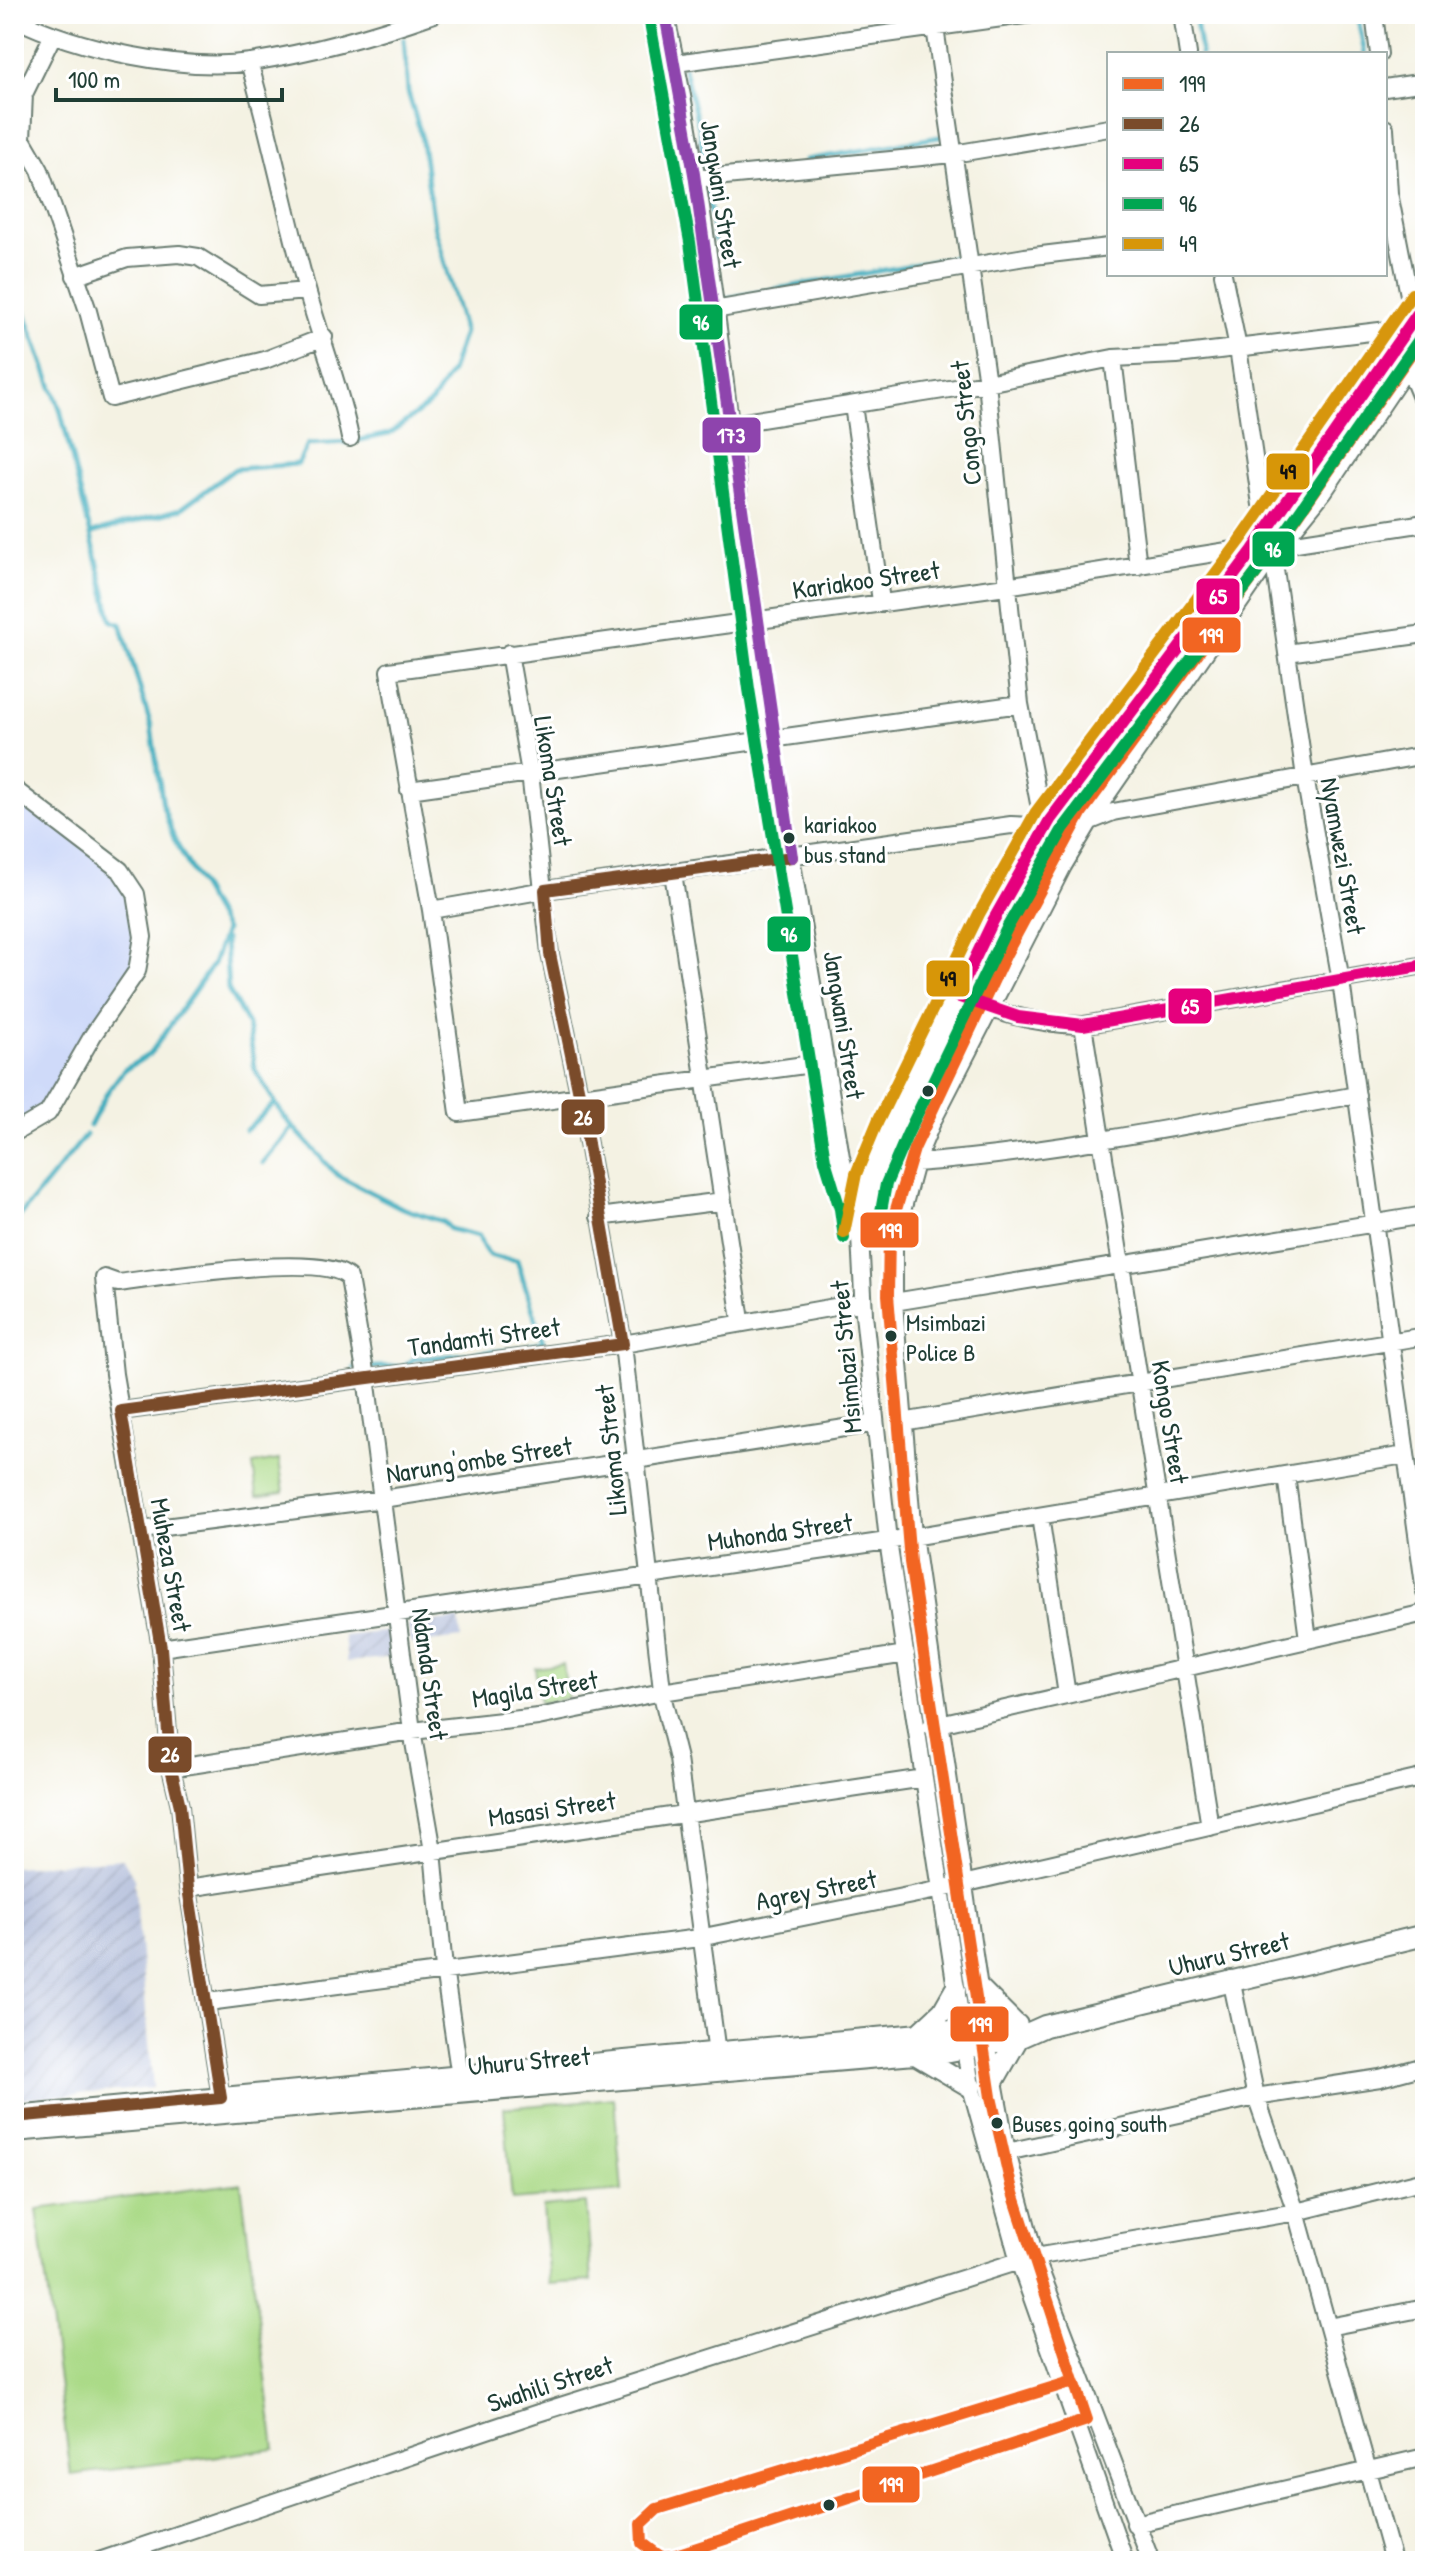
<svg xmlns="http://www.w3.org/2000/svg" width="1439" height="2575" viewBox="0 0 1439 2575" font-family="'Patrick Hand',sans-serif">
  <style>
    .built { fill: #cfdaf9 }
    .industrial { fill: url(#industrial-furrows) }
    .green { fill: #abda88; stroke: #658c5e; stroke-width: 2 }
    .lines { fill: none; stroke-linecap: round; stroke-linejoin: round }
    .stream { stroke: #40adbe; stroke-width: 5 }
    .minor-casing { stroke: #6a7c71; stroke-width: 20 }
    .major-casing { stroke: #6a7c71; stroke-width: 24 }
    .minor { stroke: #fff; stroke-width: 16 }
    .major { stroke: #fff; stroke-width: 20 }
    .bus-1-casing { stroke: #fff; stroke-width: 18 }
    .bus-2-casing { stroke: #fff; stroke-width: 18 }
    .bus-3-casing { stroke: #fff; stroke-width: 18 }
    .bus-4-casing { stroke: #fff; stroke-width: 18 }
    .bus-5-casing { stroke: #fff; stroke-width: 18 }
    .bus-6-casing { stroke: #fff; stroke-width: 18 }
    .bus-1 { stroke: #f26522; stroke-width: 12 }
    .bus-2 { stroke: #7a4b2a; stroke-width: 12 }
    .bus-3 { stroke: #e5007d; stroke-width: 12 }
    .bus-4 { stroke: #00a651; stroke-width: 12 }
    .bus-5 { stroke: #d79608; stroke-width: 12 }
    .bus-6 { stroke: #8e44ad; stroke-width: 12 }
    .bus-dot { fill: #1f3d34; stroke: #fff; stroke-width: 3 }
    .labels { text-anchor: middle; stroke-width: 6; stroke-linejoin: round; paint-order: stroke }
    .bus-label { font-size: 24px; fill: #1f3d34; stroke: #fff; text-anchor: start }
    .street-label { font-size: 26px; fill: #1f3d34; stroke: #fff }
    .line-badge { stroke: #fff; stroke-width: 3 }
    .badge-label { font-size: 22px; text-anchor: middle; font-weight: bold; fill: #fff }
    .pale-badge-label { font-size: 22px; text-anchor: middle; font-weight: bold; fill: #111 }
  </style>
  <defs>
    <pattern id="industrial-furrows" width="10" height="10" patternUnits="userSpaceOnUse" patternTransform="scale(2)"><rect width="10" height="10" fill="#bac4de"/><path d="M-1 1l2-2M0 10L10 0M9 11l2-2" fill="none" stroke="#9fa9bf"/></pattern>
  </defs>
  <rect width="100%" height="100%" fill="#fff"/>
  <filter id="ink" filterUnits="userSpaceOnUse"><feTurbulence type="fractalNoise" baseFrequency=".0125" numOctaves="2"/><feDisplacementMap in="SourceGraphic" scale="16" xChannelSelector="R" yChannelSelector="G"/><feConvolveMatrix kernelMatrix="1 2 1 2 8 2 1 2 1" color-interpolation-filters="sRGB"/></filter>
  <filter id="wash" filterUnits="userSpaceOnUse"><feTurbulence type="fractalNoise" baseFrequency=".006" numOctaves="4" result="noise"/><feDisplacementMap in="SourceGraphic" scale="32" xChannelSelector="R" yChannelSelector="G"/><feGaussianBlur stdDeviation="1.8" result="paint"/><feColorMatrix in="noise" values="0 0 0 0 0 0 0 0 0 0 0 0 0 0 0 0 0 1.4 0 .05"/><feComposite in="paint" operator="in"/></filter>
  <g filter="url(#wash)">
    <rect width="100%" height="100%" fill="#f4f2e3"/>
    <path class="built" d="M14,792L130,882L140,936L131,967L48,1111L14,1133Z"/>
    <path class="industrial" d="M459,1619L461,1638L411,1644L408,1625Z
      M391,1631L394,1657L347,1662L344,1636Z
      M123,1859L134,1878L153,2088L14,2099V1867Z"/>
    <path class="green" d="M279,1460L284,1492L257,1496L253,1464Z
      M563,1664L568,1698L540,1703L535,1668Z
      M614,2098L622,2191L512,2200L504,2108Z
      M241,2183L275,2449L71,2475L37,2209Z
      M586,2203L592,2281L549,2284L543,2207Z"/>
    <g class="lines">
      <path class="stream" d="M1195,14L1201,54
        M1357,14L1365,54
        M14,56L24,44
        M684,69L700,132L714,240
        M806,160L945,136
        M14,283L60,409L112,621L121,624L151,726L163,806L174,839L225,930L213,964L150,1054L124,1070L108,1091L90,1126
        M721,294V299L963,256V253
        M92,533L181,509L235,469L298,464L308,444L350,442L389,434L431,403L451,372L464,332L434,225L421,135L408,92L404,39
        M225,939L228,989L248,1025L255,1070L284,1117L337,1175L402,1208L444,1222L450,1229L479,1236C486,1260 493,1257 517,1260L543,1342L521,1349L414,1359L403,1366L354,1368
        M246,1130L275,1103
        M263,1163L293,1127
        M14,1223L86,1135"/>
    </g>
  </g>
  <g filter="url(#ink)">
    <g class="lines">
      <defs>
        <path id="minor" d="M665,14C710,212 727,418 755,619C779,799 812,978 841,1157L858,1222
          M933,14L987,383L1020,704L1042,819L1050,820
          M1182,14L1188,54
          M1374,14L1379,54
          M14,18C77,49 181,72 251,62C314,52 375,35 434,14
          M52,37L24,94L22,139L40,170L88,311L111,398L265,360L324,337
          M249,62C271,137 286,215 307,290C321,340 340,387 350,438
          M676,63L1032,14
          M1385,88L1425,82
          M1385,128L1389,193L1410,300L1425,295
          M694,179L953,154L1109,128
          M1223,274L1238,348L1265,532
          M75,276L127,258L179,254L198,257L259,295L307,291
          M714,310L1025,257L1109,247
          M1113,358L1138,566
          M1398,361L1409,369L1425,407
          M853,405L881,601
          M731,424L987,383L1113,358L1177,355L1413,327
          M1283,545L1425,523
          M1273,556L1305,777L1341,981L1425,1592
          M509,653L530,773L550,954L580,1098L623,1344L663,1699L678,1759L717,2053
          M1287,653L1425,634
          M14,789L120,870L136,894L143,937L137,971L93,1035L48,1113L14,1133
          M409,790L1020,704
          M673,873L741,1320
          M431,910L545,890L1011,825L1073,828L1113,812L1425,755
          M957,996C996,1013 1040,1025 1083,1025L1425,965
          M1083,1025L1210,1827
          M826,1062L459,1113L431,910L389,671L1006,586L1240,549L1253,550
          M915,1163C1063,1152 1210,1120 1357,1095
          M599,1217L723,1201
          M894,1302L1425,1215
          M121,1411L623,1344L852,1304
          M902,1422L1425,1336
          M1286,1475L1308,1639
          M1040,1516L1067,1695
          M141,1530L382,1499L871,1424
          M161,1648L887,1541L1405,1455
          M931,1726L1425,1613
          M171,1768L412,1731L538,1717L662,1692L906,1654
          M188,1888L924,1778
          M1231,1979L1256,2097L1296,2212L1393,2561
          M208,2002L699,1938L937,1890L1425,1777
          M221,2098L188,1888L180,1806L171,1768L161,1648L114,1374L104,1278L118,1283C157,1278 326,1251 349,1278L366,1377L412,1731L433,1851L444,1969L460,2077
          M1007,2152L1256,2097L1380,2078L1425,2066
          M1035,2257L1296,2212L1425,2180
          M1328,2327L1425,2308
          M1135,2524L1425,2457
          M99,2561L535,2414L1019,2261
          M1125,2561L1019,2261L971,2087L888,1541L864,1314L860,1236L871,1179L892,1128L993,921L1050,820L1253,550L1425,303
          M1151,2561L1035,2257L1007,2152L987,2043L913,1536L894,1302V1241L915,1163L933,1120L1063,866L1099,806L1276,550L1324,491L1425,341"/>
        <path id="major" d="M980,1989L1016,2025
          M916,2036L943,2011L955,1990
          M917,2055L971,2087
          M994,2080L1018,2038
          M14,2117L1017,2025
          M14,2131L950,2051L1018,2038L1045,2026L1425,1935"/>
      </defs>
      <use href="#minor" class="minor-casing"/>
      <use href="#major" class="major-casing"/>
      <use href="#minor" class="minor"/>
      <use href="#major" class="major"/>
      <defs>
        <path id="bus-1" d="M1074,2381L1087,2420L673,2556L661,2557L642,2543L641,2524L657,2509Z
          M1074,2381L1012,2190L991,2097L910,1562L888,1295L889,1233L914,1149L1006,954L1082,812L1284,535L1425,333"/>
        <path id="bus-2" d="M545,890L550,954L580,1098L623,1344
          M545,890L792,857
          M121,1411L161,1648L171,1768L180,1806L188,1888L221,2098
          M121,1411L623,1344
          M14,2117L221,2098"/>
        <path id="bus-3" d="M957,996L993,921L1050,820L1253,550L1425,303
          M957,996L1018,1017L1083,1025L1425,965"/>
        <path id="bus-4" d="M649,17L690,242L749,689L825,1160L840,1209L844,1238
          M877,1233L886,1184L907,1135L1007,928L1063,829L1266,560L1425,331"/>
        <path id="bus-5" d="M844,1233L856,1174L878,1121L979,914L1036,812L1240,541L1412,294"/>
        <path id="bus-6" d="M665,14L694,174L792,857"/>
      </defs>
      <use href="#bus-1" class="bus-1-casing"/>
      <use href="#bus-2" class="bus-2-casing"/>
      <use href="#bus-3" class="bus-3-casing"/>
      <use href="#bus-4" class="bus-4-casing"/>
      <use href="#bus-5" class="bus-5-casing"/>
      <use href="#bus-6" class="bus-6-casing"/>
      <use href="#bus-1" class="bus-1"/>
      <use href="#bus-2" class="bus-2"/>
      <use href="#bus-3" class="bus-3"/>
      <use href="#bus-4" class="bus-4"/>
      <use href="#bus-5" class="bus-5"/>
      <use href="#bus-6" class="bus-6"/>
    </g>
  </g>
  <g class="bus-dot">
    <circle cx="789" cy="838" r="7"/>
    <circle cx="928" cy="1091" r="7"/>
    <circle cx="891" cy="1336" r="7"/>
    <circle cx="997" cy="2123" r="7"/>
    <circle cx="829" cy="2505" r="7"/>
  </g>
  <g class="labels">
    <g class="bus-label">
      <text x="804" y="833">kariakoo<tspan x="804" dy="30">bus stand</tspan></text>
      <text x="906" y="1331">Msimbazi<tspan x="906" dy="30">Police B</tspan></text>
      <text x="1012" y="2132">Buses going south</text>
    </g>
    <g class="street-label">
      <text transform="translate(721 194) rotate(81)" y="9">Jangwani Street</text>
      <text transform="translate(966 423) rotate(-96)" y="9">Congo Street</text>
      <text transform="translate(866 580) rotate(-8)" y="9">Kariakoo Street</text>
      <text transform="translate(553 781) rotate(81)" y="9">Likoma Street</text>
      <text transform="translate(1343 856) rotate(80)" y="9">Nyamwezi Street</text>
      <text transform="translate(844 1025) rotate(81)" y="9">Jangwani Street</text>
      <text transform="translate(484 1337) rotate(-8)" y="9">Tandamti Street</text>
      <text transform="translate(846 1357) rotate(-95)" y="9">Msimbazi Street</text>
      <text transform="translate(1170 1422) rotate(81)" y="9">Kongo Street</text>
      <text transform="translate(611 1450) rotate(-96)" y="9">Likoma Street</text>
      <text transform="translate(479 1460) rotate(-9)" y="9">Narung'ombe Street</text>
      <text transform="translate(780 1532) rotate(-8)" y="9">Muhonda Street</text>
      <text transform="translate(171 1565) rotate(80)" y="9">Muheza Street</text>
      <text transform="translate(430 1674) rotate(82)" y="9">Ndanda Street</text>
      <text transform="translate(535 1689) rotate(-9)" y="9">Magila Street</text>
      <text transform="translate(552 1809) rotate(-8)" y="9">Masasi Street</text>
      <text transform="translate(816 1890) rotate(-11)" y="9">Agrey Street</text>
      <text transform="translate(1229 1954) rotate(-13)" y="9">Uhuru Street</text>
      <text transform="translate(529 2061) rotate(-5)" y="9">Uhuru Street</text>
      <text transform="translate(550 2384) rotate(-18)" y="9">Swahili Street</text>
    </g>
  </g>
  <g class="line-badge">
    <rect x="678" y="303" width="46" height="38" rx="8" fill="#00a651"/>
    <rect x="701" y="416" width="61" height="38" rx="8" fill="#8e44ad"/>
    <rect x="1265" y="452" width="46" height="39" rx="8" fill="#d79608"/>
    <rect x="1251" y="530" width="45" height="38" rx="8" fill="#00a651"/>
    <rect x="1195" y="577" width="46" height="39" rx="8" fill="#e5007d"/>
    <rect x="1181" y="616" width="61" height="38" rx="8" fill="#f26522"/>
    <rect x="766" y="915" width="46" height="38" rx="8" fill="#00a651"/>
    <rect x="925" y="959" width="46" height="39" rx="8" fill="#d79608"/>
    <rect x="1167" y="987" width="46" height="38" rx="8" fill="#e5007d"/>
    <rect x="560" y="1098" width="46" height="38" rx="8" fill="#7a4b2a"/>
    <rect x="859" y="1211" width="61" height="38" rx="8" fill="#f26522"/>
    <rect x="147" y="1735" width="46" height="39" rx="8" fill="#7a4b2a"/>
    <rect x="949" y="2005" width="61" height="38" rx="8" fill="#f26522"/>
    <rect x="861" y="2465" width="60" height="39" rx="8" fill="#f26522"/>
  </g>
  <g class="badge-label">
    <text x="701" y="330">96</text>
    <text x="731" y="443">173</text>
    <text x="1273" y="557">96</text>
    <text x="1218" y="604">65</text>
    <text x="1211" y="643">199</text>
    <text x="789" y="942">96</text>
    <text x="1190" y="1014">65</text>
    <text x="583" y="1125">26</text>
    <text x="890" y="1238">199</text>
    <text x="170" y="1762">26</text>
    <text x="980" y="2032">199</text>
    <text x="891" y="2492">199</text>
  </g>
  <g class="pale-badge-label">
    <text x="1288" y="479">49</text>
    <text x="948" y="986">49</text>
  </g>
  <rect width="1439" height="2575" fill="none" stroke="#fff" stroke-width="48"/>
  <rect x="1107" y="52" width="280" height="224" fill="#ffffff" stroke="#a5b1ae" stroke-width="2"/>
  <rect x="1123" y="78" width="40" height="12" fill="#f26522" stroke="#a5b1ae" stroke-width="2"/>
  <text x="1179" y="92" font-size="24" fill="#1f3d34">199</text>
  <rect x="1123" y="118" width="40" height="12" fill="#7a4b2a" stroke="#a5b1ae" stroke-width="2"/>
  <text x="1179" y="132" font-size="24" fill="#1f3d34">26</text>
  <rect x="1123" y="158" width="40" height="12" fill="#e5007d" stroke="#a5b1ae" stroke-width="2"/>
  <text x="1179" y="172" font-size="24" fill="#1f3d34">65</text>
  <rect x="1123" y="198" width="40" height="12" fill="#00a651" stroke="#a5b1ae" stroke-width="2"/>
  <text x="1179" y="212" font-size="24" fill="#1f3d34">96</text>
  <rect x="1123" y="238" width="40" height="12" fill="#d79608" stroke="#a5b1ae" stroke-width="2"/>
  <text x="1179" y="252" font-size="24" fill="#1f3d34">49</text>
  <path d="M56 88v12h226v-12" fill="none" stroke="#1f3d34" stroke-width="4"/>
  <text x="68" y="88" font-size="24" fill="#1f3d34" stroke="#ffffff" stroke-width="6" paint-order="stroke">100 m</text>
</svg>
